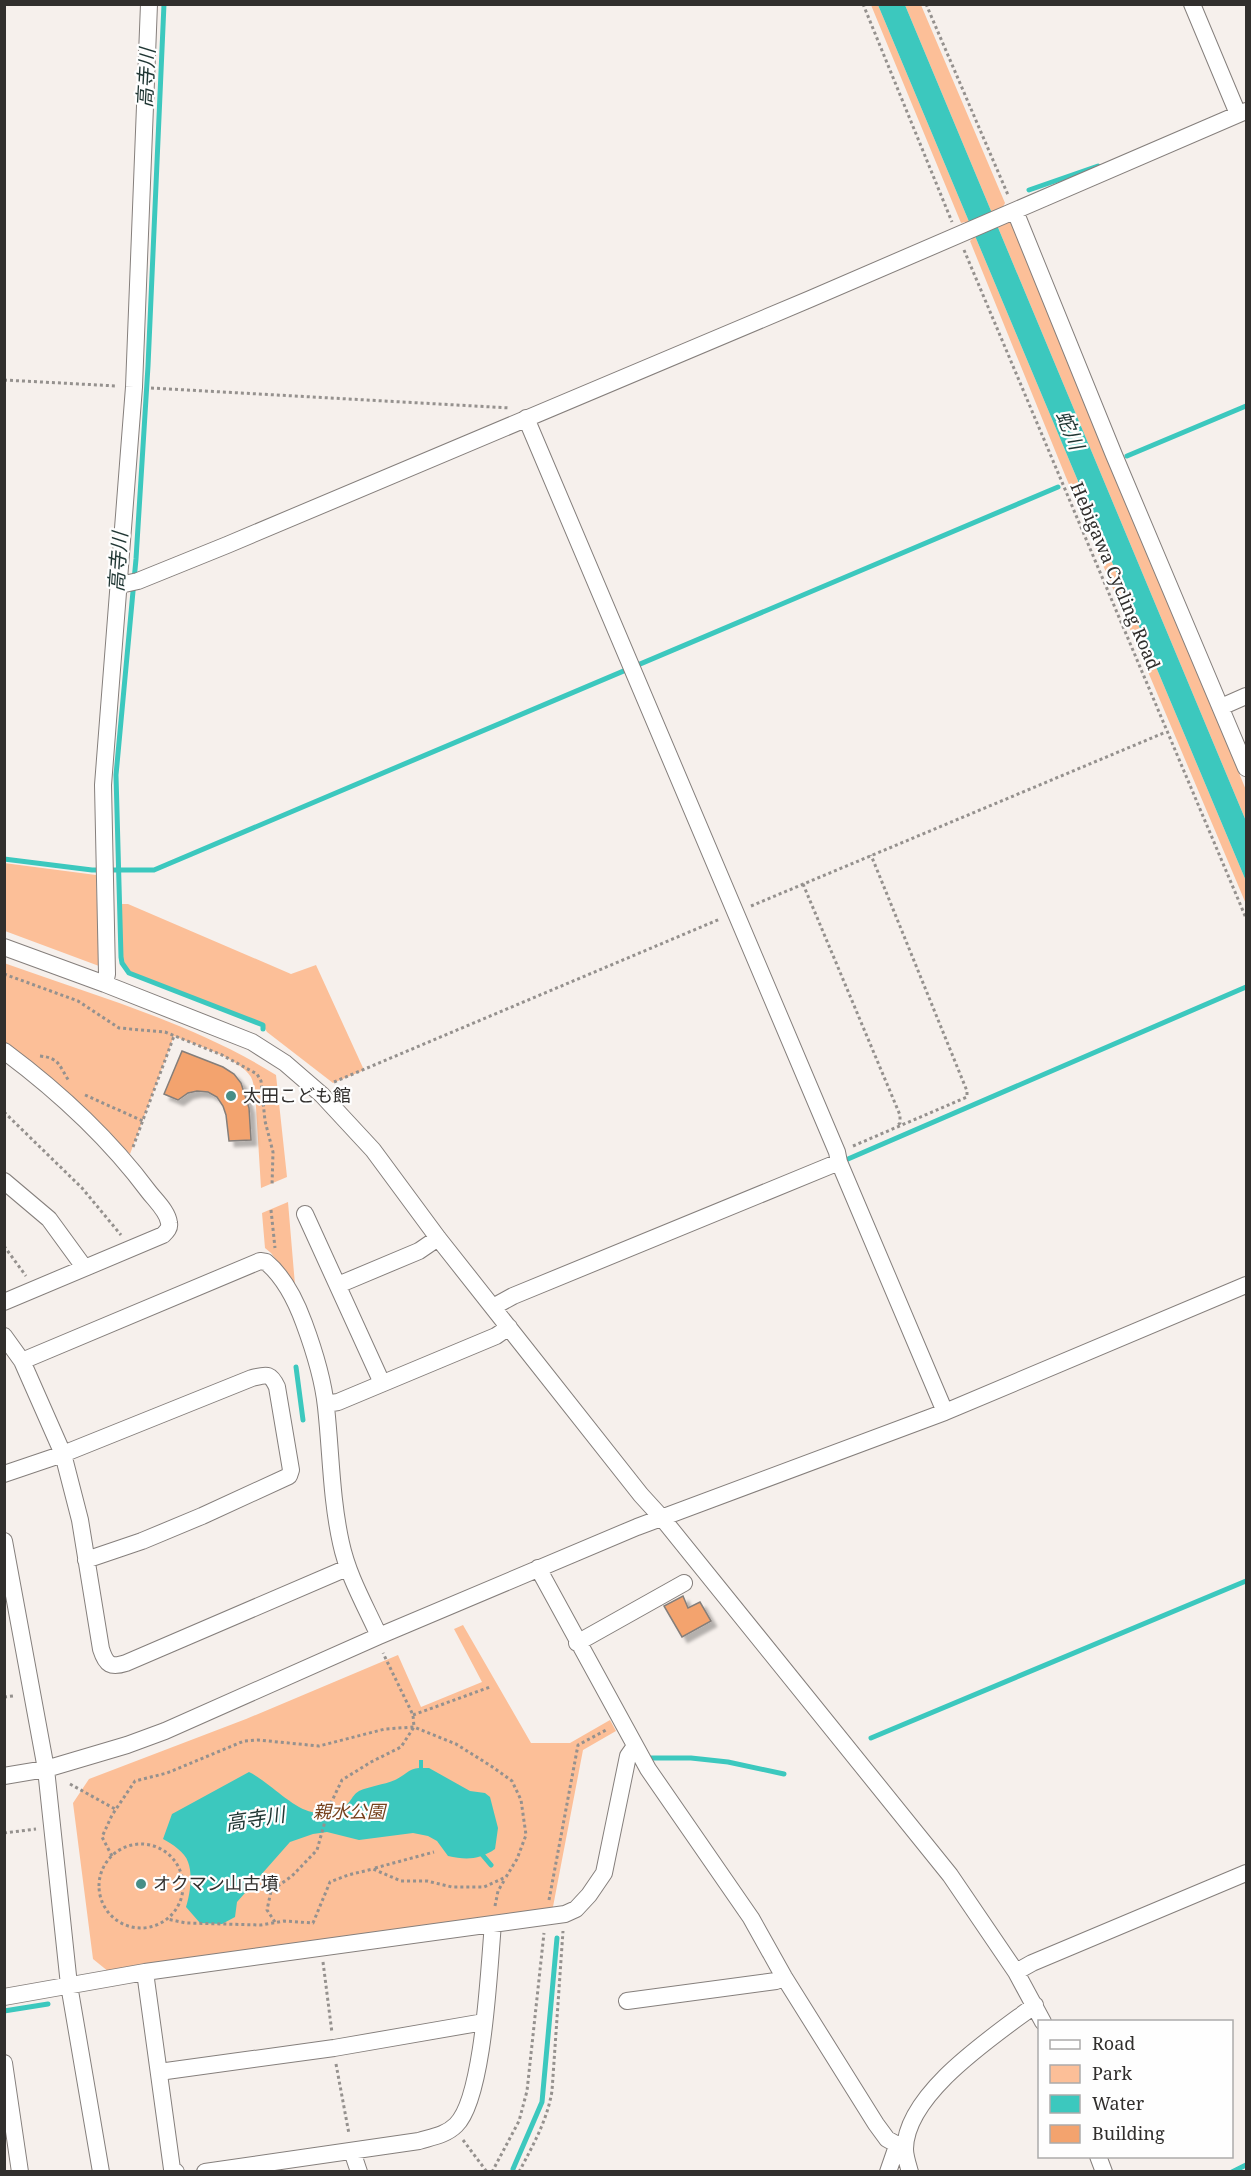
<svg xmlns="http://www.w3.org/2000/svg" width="1251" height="2176" viewBox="0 0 1251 2176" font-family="'Noto Serif','Noto Sans JP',serif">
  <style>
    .green { fill: #fcbf98 }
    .water { fill: #3cc8be }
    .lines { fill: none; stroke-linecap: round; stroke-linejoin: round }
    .stream { stroke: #3cc8be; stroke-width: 5 }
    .building { fill: #f3a36e; stroke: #847e7a; stroke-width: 1.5; filter: url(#shadow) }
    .minor-casing { stroke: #857f7c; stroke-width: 18 }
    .path { stroke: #95918e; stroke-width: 3; stroke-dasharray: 3 3; stroke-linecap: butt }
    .minor { stroke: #fff; stroke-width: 16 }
    .poi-dot { fill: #478e87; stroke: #fefefe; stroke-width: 2 }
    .labels { text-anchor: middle; stroke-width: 4.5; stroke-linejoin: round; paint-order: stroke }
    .street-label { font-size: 18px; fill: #312f2d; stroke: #fefefe }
    .poi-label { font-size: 18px; fill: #312f2d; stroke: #fefefe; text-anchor: start }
    .park-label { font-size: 18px; font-style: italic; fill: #77421d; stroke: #fefefe }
    .water-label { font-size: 20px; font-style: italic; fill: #1f3633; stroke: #fefefe }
  </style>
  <defs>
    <filter id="shadow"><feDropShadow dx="5.5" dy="5.5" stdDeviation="1.5" flood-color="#0004"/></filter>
  </defs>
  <rect width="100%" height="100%" fill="#f6f0ec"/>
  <path class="green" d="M871,5H878L1246,881V904L1065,475L970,241L973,238L965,222L961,223Z
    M905,5H921L1005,203L1003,207L1010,222L1013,223L1246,790V821Z
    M4,863L96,875L99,966L5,931Z
    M119,904H128L291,974L316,965L364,1070L333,1083L267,1032L263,1025L129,973L122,963L121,957Z
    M4,963C96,996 193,1023 276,1075L287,1177L261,1188L255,1091C254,1087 253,1081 251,1077C238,1057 196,1045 174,1036L130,1154L61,1087L5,1043Z
    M288,1202L295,1285L271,1253L265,1248L262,1213Z
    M463,1625L531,1743H570L610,1720L616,1731L583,1750L552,1912L109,1972L93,1959L73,1803L89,1779L246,1719L398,1655L421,1707L482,1682L454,1629Z"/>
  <path class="water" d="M878,5H905L1246,821V881Z
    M419,1760H423V1768H429L470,1791L485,1793L490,1797L498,1828L495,1849C479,1860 466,1860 448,1856L437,1841L428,1836L413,1833L359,1840L327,1832L313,1834L290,1842L237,1902L235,1917L222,1924L200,1923L186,1907C190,1894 193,1875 188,1862C185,1852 172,1844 163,1839L172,1814L249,1772C269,1782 292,1808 312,1812C325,1815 341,1813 350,1801C353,1797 354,1794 359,1791C370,1786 383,1785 395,1780C403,1777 409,1768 419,1768Z"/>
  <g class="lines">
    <path class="stream" d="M164,4L148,366L136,559L116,775L121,957L122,963L129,973L263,1025V1029
      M1029,190L1098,166
      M1127,456L1246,406
      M4,859L92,870H154L1058,487
      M848,1159L1246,987
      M296,1367L303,1420
      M871,1738L1246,1581
      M651,1758H691L728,1762L784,1774
      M480,1852L491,1865
      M4,2011L48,2004
      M513,2169L542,2102L557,1938
      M1232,2172L1246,2165"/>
  </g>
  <path class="building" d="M182,1051L223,1067L234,1074L241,1083L249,1108L251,1140L229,1141L226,1115L223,1106L217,1097L208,1092L197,1091L188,1093L178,1100L164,1094Z
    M683,1596L688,1608L700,1602L711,1621L682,1637L664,1606Z"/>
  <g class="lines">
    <defs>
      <path id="minor" d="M1192,4L1238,114
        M1015,211L1114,455L1246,768
        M526,418L837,1152L839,1162L945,1412
        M120,585L138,581L227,545L810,299L1246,111
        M1221,707L1246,696
        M4,947L105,984L252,1042L285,1063L322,1095L373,1150L438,1238L641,1495L662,1518L950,1875L1016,1972L1043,2022
        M105,984L107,974L103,785L134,387L149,4
        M4,1051C59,1092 108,1137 149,1192C156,1201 168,1212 169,1223C170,1228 167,1231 163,1235L4,1302
        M4,1181L49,1219L84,1267
        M305,1214L382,1383
        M338,1285L419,1251L438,1238
        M493,1307L513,1296L839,1162
        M4,1336L22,1361L63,1454L80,1520L101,1649C106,1665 111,1668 126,1663L347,1568
        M22,1361L260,1261L266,1262C284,1277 296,1301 304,1323C314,1350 323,1378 326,1407C331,1452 331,1498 341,1543C348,1576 365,1605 379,1636
        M326,1404L338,1402L496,1336L509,1327
        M4,1474L63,1454L252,1378C266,1375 270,1372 277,1387L291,1470L289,1476L202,1516L142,1541L86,1560
        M4,1541L46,1769L69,1985L101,2172
        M538,1568L648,1769L751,1918L784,1977L876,2124L887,2139L905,2149
        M577,1643L684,1583
        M4,1776L46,1769L127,1745L165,1731L379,1636L637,1527L945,1412L1246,1285
        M145,1972L172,2169L176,2172
        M1016,1972L1032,1963L1246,1873
        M4,1997L145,1972L565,1914L576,1909L589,1895L604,1873L628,1756L635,1746
        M627,2001L776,1981L784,1977
        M4,2063L20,2172
        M159,2072L334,2048L484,2022
        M352,2151L359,2172
        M1098,2156L1104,2172
        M205,2172L419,2141C432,2137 446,2135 456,2125C484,2098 489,1966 493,1924
        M888,2172L897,2146
        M910,2172C908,2165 905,2156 905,2149C906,2093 994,2036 1035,2005"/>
    </defs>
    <use href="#minor" class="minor-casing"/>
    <path class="path" d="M863,4L952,222
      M926,4L1008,195
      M964,250L1246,918
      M4,380L117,386
      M151,388L510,408
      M803,884L900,1115V1123L898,1125
      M751,906L1166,732
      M4,974L78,1001L119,1028L165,1032L222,1055L257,1074L261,1081L265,1121L273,1152L272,1186
      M40,1056C60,1058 59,1066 69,1081
      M334,1082L720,919
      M85,1095L143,1121
      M4,1112L82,1188L121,1235
      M853,1146L967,1097V1091L871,855
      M133,1147L174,1036
      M271,1210L275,1248
      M4,1246L26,1276
      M4,1697L13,1696
      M413,1715L490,1687
      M70,1784L115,1809V1811
      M4,1833L36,1829
      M99 1886a42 42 0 1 1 84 0a42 42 0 1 1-84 0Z
      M112,1856L102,1837L112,1815L135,1781L167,1773L244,1741L258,1740L319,1746L385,1729L414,1727L456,1744L491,1766L512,1781L521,1800L526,1835L517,1859L506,1877L484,1887H452L427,1881H401L373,1869L348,1875L330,1882L313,1923L284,1921L261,1925L186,1923L167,1919
      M375,1868L434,1852
      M549,1900L578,1745L608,1729
      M495,1906L498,1891L505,1879
      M275,1922L267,1910L271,1891L292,1876L317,1850L329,1807L342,1780L371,1762L401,1747L414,1727L413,1715L383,1653
      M323,1962L332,2033
      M336,2064L349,2134
      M463,2140L487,2172
      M492,2172L519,2121L527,2091L544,1933
      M519,2172C533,2145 547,2121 552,2091L563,1931"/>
    <use href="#minor" class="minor"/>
  </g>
  <g class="poi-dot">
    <circle cx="231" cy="1096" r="6"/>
    <circle cx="141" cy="1884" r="6"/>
  </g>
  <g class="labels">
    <g class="street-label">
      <text transform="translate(1115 576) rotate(67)" y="6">Hebigawa Cycling Road</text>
    </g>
    <g class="poi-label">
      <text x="243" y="1102">太田こども館</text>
      <text x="153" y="1890">オクマン山古墳</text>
    </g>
    <g class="park-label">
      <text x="349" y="1818">親水公園</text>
    </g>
    <g class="water-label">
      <text transform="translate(146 78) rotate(-87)" y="7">高寺川</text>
      <text transform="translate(1070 430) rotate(67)" y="7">蛇川</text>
      <text transform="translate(118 562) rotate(-86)" y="7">高寺川</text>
      <text transform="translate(255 1819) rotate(-9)" y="7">高寺川</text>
    </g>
  </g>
  <rect width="1251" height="2176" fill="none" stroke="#312f2d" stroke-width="12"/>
  <rect x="1038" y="2020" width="195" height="138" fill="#fefefe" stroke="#acabaa" stroke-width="1.5"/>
  <rect x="1050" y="2040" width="30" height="9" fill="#ffffff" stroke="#acabaa" stroke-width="1.5"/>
  <text x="1092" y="2050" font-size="18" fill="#312f2d">Road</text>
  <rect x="1050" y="2065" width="30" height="18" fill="#fcbf98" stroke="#acabaa" stroke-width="1.5"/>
  <text x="1092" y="2080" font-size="18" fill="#312f2d">Park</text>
  <rect x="1050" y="2095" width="30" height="18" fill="#3cc8be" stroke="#acabaa" stroke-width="1.5"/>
  <text x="1092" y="2110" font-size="18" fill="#312f2d">Water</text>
  <rect x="1050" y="2125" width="30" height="18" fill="#f3a36e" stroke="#acabaa" stroke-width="1.5"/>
  <text x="1092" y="2140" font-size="18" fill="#312f2d">Building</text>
</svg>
